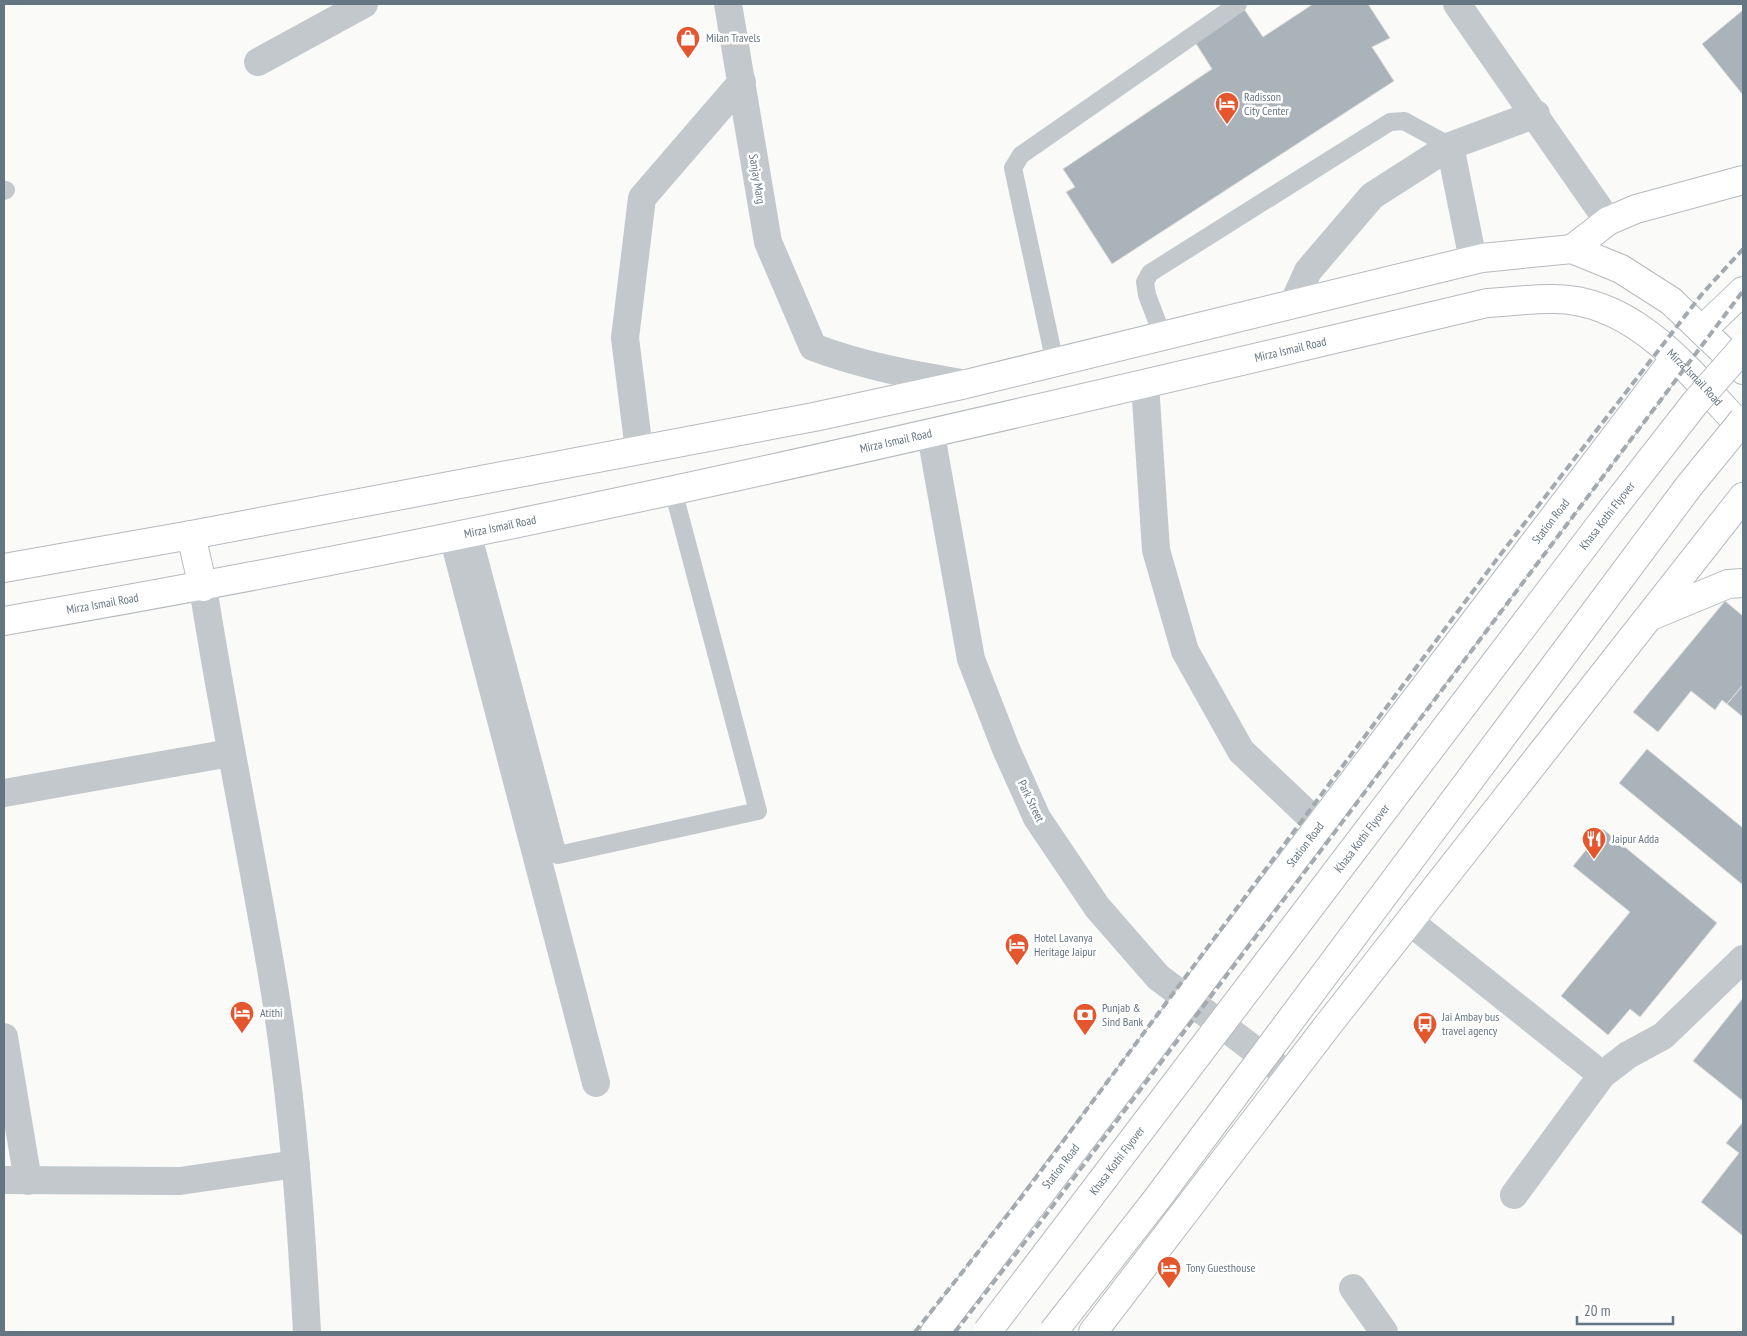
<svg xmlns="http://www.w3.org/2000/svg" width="1747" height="1336" viewBox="0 0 1747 1336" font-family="'PT Sans Narrow',sans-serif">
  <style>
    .building { fill: #aab3b9; stroke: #dcdcda }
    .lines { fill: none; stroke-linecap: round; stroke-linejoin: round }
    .primary-casing { stroke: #b5babe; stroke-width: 30 }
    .lane { stroke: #c3c8cc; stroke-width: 18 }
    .street { stroke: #c3c8cc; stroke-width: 28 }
    .primary { stroke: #fff; stroke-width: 28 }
    .rail { stroke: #a2aab0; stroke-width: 4; stroke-dasharray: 8 4; stroke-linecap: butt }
    .primary-bridge-casing { stroke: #b5babe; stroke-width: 30; stroke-linecap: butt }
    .primary-bridge { stroke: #fff; stroke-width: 28 }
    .labels { text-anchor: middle; stroke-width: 5; stroke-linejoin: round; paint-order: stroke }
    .poi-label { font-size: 12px; fill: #657683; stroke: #fff; text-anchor: start }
    .street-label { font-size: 12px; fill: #657683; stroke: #fff }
  </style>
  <rect width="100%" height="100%" fill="#fafaf8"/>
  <path class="building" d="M1313,4H1368L1390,38L1372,47L1394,81L1112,264L1066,192L1075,187L1063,169L1212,69L1195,42L1244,9L1263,37Z
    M1743,10V95L1702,44Z
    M1725,601L1743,616V685L1727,704L1722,700L1715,710L1691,691L1658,732L1633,712Z
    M1742,686H1743V717L1727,704Z
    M1647,749L1743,828V885L1619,783Z
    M1603,829L1717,923L1640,1017L1630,1009L1608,1035L1561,996L1630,912L1573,866Z
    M1743,998V1101L1693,1061Z
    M1743,1122V1236L1701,1202L1739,1153L1726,1143Z"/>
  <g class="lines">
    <defs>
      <g id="primary">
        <path d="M1572,249L1608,221L1636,209L1743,180"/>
        <path d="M1702,330L1743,291"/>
        <path d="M191,535L203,587"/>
        <path d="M4,568L191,535L814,417L966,384L1482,258L1572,249L1621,269L1671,301L1743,370"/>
        <path d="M1651,616L1728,584L1743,583"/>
        <path id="s1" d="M4,621C502,536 995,420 1487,303C1510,302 1533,298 1555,299C1637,300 1692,375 1743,429"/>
        <path id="s2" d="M935,1332L1675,358"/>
        <path d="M1093,1332L1328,1025L1743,497"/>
      </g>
    </defs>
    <use href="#primary" class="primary-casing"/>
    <path class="lane" d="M4,191L6,190
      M1163,337L1147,295L1145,282L1150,273L1390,122L1404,121L1450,146
      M1055,363L1013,168L1021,155L1238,4
      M472,532L558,855L758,811L673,490"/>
    <path class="street" d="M728,4L768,242L813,347C863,366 913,375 966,384
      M1457,4L1608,221
      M258,62L364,4
      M1450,146L1473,260
      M1293,304L1308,271L1372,196L1450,146L1536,114
      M1145,384L1156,550L1185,651L1241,751L1319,825
      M931,435L971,659L1006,749L1037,818L1097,907L1158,977L1289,1076
      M639,450L625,338L642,198L742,82
      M453,536L596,1083
      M203,587C224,723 253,858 275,993C293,1106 301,1219 307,1332
      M4,793L230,753
      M1409,921L1602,1075
      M4,1037L28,1181
      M4,1180L180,1181L296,1164
      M1514,1195L1602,1075L1628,1055L1663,1036L1743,959
      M1353,1288L1384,1332"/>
    <use href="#primary" class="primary"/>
    <path class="rail" d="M915,1332L1020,1199L1497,559L1702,294L1743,249
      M955,1332L1042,1220L1743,291"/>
    <defs>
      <g id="primary-bridge">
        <path id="s3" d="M987,1332L1603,521L1695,403L1743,348"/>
        <path d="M1053,1332L1157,1199L1689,486L1743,420"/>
      </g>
    </defs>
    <use href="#primary-bridge" class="primary-bridge-casing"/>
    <use href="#primary-bridge" class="primary-bridge"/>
  </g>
  <defs>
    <symbol id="shop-pin" viewBox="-11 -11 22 30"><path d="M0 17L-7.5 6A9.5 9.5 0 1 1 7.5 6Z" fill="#e4572e" stroke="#fff"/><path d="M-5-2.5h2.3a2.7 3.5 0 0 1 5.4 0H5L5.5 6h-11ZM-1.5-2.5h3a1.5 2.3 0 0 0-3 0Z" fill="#fff"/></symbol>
    <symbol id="hotel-pin" viewBox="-11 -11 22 30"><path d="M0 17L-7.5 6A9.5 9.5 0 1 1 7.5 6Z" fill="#e4572e" stroke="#fff"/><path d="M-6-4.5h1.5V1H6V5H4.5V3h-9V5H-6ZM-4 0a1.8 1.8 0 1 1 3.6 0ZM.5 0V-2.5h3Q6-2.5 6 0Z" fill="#fff"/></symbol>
    <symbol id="restaurant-pin" viewBox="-11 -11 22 30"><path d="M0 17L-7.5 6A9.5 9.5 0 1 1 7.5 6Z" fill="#e4572e" stroke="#fff"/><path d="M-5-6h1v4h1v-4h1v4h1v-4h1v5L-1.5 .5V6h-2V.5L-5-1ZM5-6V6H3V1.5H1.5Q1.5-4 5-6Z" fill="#fff"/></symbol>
    <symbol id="bank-pin" viewBox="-11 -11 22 30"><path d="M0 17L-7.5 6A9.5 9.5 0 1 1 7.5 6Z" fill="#e4572e" stroke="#fff"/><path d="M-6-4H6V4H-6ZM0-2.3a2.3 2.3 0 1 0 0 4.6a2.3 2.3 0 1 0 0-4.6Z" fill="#fff"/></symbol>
    <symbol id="bus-pin" viewBox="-11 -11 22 30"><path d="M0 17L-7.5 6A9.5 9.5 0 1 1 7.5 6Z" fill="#e4572e" stroke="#fff"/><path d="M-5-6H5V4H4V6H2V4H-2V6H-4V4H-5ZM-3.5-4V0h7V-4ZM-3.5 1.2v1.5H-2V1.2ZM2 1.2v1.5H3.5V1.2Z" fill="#fff"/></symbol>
  </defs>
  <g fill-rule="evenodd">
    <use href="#shop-pin" x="674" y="24" width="28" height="38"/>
    <use href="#hotel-pin" x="1213" y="90" width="28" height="38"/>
    <use href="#restaurant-pin" x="1580" y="825" width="28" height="38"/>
    <use href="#hotel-pin" x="1003" y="931" width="28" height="38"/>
    <use href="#hotel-pin" x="228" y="999" width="28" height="38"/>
    <use href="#bank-pin" x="1071" y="1001" width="28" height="38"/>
    <use href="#bus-pin" x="1411" y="1010" width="28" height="38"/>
    <use href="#hotel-pin" x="1155" y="1254" width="28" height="38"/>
  </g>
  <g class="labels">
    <g class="poi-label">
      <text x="706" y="42">Milan Travels</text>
      <text x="1244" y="101">Radisson<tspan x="1244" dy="14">City Center</tspan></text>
      <text x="1612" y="843">Jaipur Adda</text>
      <text x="1034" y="942">Hotel Lavanya<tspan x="1034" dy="14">Heritage Jaipur</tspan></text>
      <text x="1102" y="1012">Punjab &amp;<tspan x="1102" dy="14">Sind Bank</tspan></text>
      <text x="260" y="1017">Atithi</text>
      <text x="1442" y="1021">Jai Ambay bus<tspan x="1442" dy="14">travel agency</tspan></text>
      <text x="1186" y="1272">Tony Guesthouse</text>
    </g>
    <g class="street-label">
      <text transform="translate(757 179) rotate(81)" y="4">Sanjay Marg</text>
      <text dy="4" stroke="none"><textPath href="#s1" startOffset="1315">Mirza Ismail Road</textPath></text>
      <text dy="4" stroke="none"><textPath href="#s1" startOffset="1750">Mirza Ismail Road</textPath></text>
      <text dy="4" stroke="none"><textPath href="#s1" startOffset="910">Mirza Ismail Road</textPath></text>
      <text dy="4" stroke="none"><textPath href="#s3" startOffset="1025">Khasa Kothi Flyover</textPath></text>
      <text dy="4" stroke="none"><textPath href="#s2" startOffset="1018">Station Road</textPath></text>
      <text dy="4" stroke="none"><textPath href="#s1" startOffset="505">Mirza Ismail Road</textPath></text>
      <text dy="4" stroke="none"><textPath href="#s1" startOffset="100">Mirza Ismail Road</textPath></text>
      <text transform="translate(1031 801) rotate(64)" y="4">Park Street</text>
      <text dy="4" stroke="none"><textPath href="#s3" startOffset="620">Khasa Kothi Flyover</textPath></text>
      <text dy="4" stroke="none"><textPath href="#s2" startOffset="612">Station Road</textPath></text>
      <text dy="4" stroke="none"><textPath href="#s3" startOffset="215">Khasa Kothi Flyover</textPath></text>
      <text dy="4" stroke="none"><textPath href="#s2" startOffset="208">Station Road</textPath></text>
    </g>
  </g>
  <rect width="1747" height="1336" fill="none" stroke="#657683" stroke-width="10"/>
  <path d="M1577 1316v8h96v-8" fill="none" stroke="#657683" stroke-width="2.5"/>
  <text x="1584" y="1316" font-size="15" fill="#657683" stroke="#ffffff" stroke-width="4" paint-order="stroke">20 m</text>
</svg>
